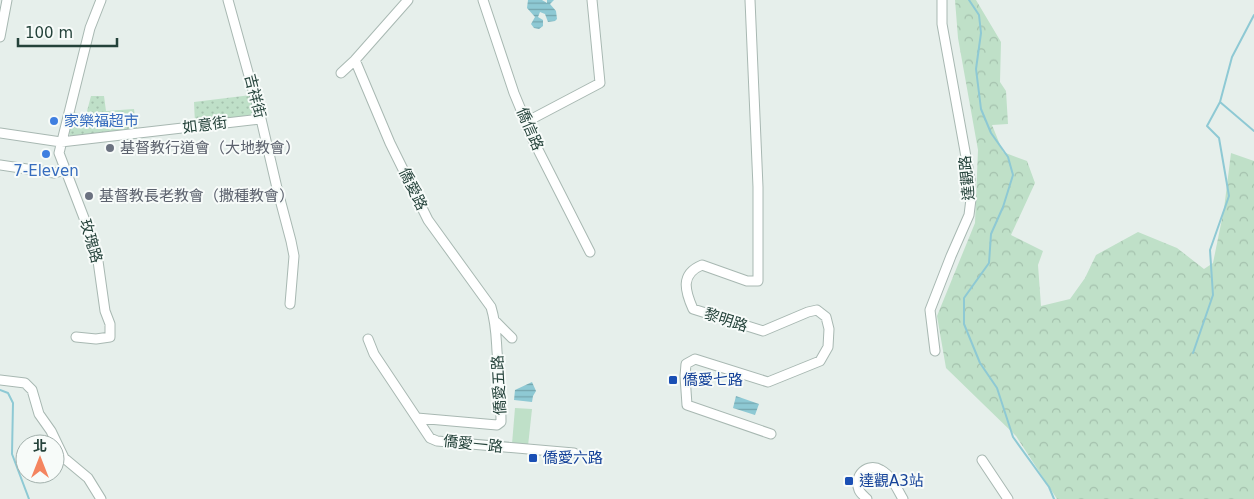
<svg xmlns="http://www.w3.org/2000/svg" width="1254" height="499" viewBox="0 0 1254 499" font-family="'DejaVu Sans','Noto Sans TC',sans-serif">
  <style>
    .grass { fill: url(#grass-dots) }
    .forest { fill: url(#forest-crowns) }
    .garden { fill: #bfe0c8 }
    .water { fill: url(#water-rules) }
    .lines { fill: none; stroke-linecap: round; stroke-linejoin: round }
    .stream { stroke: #8ec9d4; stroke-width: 2 }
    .minor-casing { stroke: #a8b8b2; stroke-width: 11 }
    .minor { stroke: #fff; stroke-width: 9 }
    .shop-dot { fill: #3f7fe0; stroke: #f7fbf9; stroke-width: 2 }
    .worship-dot { fill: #6b7280; stroke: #f7fbf9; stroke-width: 2 }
    .transit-dot { fill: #1a4fb4; stroke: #f7fbf9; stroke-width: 2 }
    .labels { text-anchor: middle; stroke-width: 4; stroke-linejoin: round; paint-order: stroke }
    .street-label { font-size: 15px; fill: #24423a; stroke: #f7fbf9 }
    .shop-label { font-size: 15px; fill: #366cbe; stroke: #f7fbf9; text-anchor: start }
    .worship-label { font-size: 15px; fill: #5b616d; stroke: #f7fbf9; text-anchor: start }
    .transit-label { font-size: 15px; fill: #164399; stroke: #f7fbf9; text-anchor: start }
  </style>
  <defs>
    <pattern id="grass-dots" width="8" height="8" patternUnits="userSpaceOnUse" patternTransform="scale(1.25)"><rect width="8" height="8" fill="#bfe0c8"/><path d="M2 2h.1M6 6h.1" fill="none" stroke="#a4c1ad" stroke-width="1.8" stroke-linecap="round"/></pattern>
    <pattern id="forest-crowns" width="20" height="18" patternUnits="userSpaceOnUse" patternTransform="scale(1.25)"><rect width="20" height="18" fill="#bfe0c8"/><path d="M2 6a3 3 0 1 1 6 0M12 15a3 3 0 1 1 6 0" fill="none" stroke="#a4c1ad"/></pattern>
    <pattern id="water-rules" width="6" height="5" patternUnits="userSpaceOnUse" patternTransform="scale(1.25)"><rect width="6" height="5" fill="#8ec9d4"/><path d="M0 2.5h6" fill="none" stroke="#74a5ad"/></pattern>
  </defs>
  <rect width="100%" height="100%" fill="#e6efeb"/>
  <path class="grass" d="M251,95L253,112L250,115L195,124L194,102Z
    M91,96H104L106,111L134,109L137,130L70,136L68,130L73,112L86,115Z"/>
  <path class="forest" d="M955,0H976L1001,42L1000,82L1006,91L1008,124L992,125L1003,152L1027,161L1035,183L1011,235L1043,251L1038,265L1041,306L1070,299L1085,278L1096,255L1138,232L1177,248L1204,269L1213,263L1224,209L1231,153L1254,161V499H1057L1016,436L946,368L937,316L975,223L978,150L958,38Z"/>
  <path class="garden" d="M515,408L532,409L528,446L512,444Z"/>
  <path class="water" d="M528,0H542L547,3V0H554L550,4L556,11L557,19L555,21L548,22L545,14L540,12L538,17L543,20V26L539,29L534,28L531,24L535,17L527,8Z
    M532,382L536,391L533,396L532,402L514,400L515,390Z
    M736,396L759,404L755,415L733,408Z"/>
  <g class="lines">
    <path class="stream" d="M969,0L979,15L981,33L976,69L981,109L991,133L1008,157L1013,175L1003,207L991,234L989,263L964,298V324L980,363L997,388L1013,437L1049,487L1054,499
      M1220,102L1254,131
      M1193,353L1213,295L1210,250L1229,196L1219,138L1207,126L1220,102L1232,57L1254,15
      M0,390L8,393L13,403L12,454L29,499"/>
    <defs>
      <path id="minor" d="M228,0L261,119L277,188L291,241L294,256L290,304
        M483,0L514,93L526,122L527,128L590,252
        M750,0L758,187V281H747L702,265C680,274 685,291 693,309L763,331L808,312L817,310L826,317L829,329L828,347L820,361L768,382L695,359L686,364L685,376L687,405L771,434
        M0,37L7,0
        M355,60L390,143L428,220L491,307C496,323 496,335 497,351C499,375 501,398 501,422L497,425L417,418
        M341,73L355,60L408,0
        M526,122L600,83L592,0
        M0,133L61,142L261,119
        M0,165L54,173L66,170
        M496,322L512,338
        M76,337L96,339L110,337V324L105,311L98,261L94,244L59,153L90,28L101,0
        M368,339L374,354L430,438L437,441L574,453
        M935,351L930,310L951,256L969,215L971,199L970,179L942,24V0
        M0,380L25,383L32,390L39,414L51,431L64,458L88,478L101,499
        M982,460L1008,499
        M867,499C864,496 860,493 859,490C853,475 868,462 881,470C892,476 897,489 903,499"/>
    </defs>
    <use href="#minor" class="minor-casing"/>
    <use href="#minor" class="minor"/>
  </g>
  <g class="shop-dot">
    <circle cx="54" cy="121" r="5"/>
    <circle cx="46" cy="154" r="5"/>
  </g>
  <g class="worship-dot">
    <circle cx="110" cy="148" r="5"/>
    <circle cx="89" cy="196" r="5"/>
  </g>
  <g class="transit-dot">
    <rect x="668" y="375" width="10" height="10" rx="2.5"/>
    <rect x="528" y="453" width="10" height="10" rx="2.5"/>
    <rect x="844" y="476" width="10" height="10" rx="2.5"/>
  </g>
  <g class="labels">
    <g class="street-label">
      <text transform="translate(255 96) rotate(76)" y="5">吉祥街</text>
      <text transform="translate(205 125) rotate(-7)" y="5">如意街</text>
      <text transform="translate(530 129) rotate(67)" y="5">僑信路</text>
      <text transform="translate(967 178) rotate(-95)" y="5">達觀路</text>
      <text transform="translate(413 189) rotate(64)" y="5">僑愛路</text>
      <text transform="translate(91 241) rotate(74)" y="5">玫瑰路</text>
      <text transform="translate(726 320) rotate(18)" y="5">黎明路</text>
      <text transform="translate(499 385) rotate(-93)" y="5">僑愛五路</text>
      <text transform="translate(473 444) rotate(6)" y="5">僑愛一路</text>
    </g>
    <g class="shop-label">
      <text x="64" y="126">家樂福超市</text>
      <text x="46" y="176" text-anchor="middle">7-Eleven</text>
    </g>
    <g class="worship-label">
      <text x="120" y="153">基督教行道會（大地教會）</text>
      <text x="99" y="201">基督教長老教會（撒種教會）</text>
    </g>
    <g class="transit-label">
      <text x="683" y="385">僑愛七路</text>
      <text x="543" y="463">僑愛六路</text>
      <text x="859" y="486">達觀A3站</text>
    </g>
  </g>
  <g transform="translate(40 459)"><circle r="24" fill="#f7fbf9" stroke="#a3b1ad"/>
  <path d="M0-4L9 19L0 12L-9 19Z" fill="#f4845f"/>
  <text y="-8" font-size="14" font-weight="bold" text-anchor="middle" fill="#24423a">北</text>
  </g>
  <path d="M18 38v8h99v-8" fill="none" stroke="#24423a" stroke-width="2.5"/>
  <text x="25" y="38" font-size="15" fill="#24423a" stroke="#f7fbf9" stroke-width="4" paint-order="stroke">100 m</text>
</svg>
